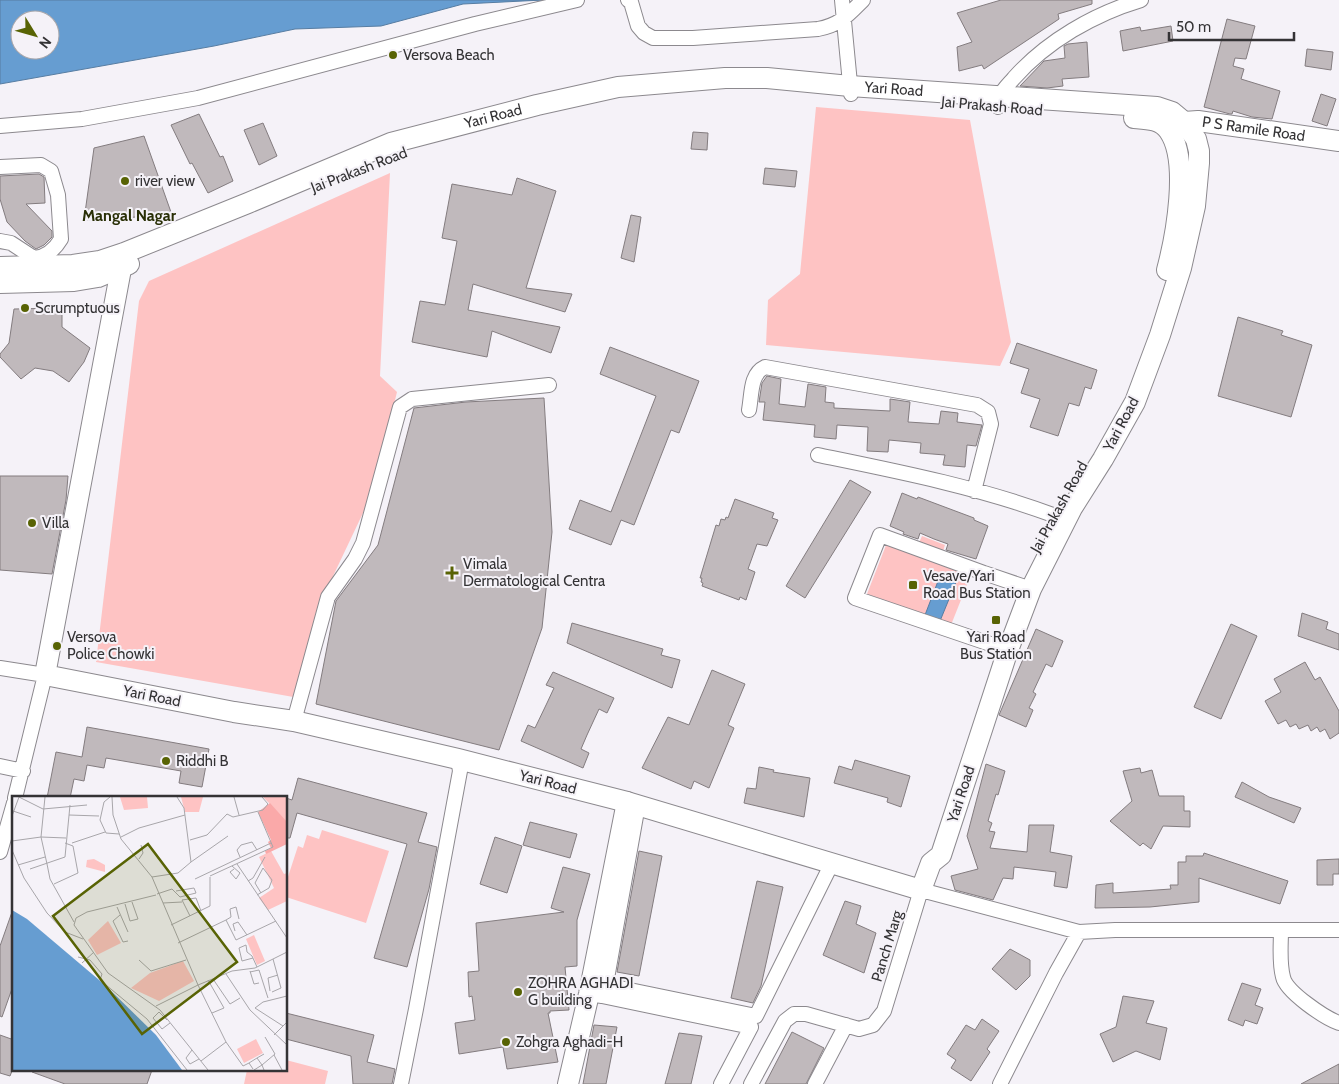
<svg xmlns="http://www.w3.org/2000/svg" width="1339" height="1084" viewBox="0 0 1339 1084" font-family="Cabin,sans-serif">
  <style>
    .green { fill: #fec3c3 }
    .water { fill: #669dd1; stroke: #577da2; fill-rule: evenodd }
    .building { fill: #c0b9bc; stroke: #837c7f }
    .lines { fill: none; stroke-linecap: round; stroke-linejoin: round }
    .street-casing { stroke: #8c898e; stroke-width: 16 }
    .secondary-casing { stroke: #8c898e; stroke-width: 22 }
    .street { stroke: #fff; stroke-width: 14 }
    .secondary { stroke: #fff; stroke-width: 20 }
    .poi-dot { fill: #586304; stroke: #f5f2f8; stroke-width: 2 }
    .labels { text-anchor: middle; stroke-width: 4; stroke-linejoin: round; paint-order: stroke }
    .poi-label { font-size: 15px; fill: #343335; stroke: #f5f2f8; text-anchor: start }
    .street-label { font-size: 15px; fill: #343335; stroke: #f5f2f8 }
    .neighbourhood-label { font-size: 16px; font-weight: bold; fill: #292f06; stroke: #f5f2f8 }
    .inset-road { fill: none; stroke: #a8a6aa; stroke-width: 1 }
    .view { fill: #586304; fill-opacity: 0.15; stroke: #586304; stroke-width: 2.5 }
    .inset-edge { fill: none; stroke: #343335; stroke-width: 2.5 }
  </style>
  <rect width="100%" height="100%" fill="#f5f2f8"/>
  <path class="green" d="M816,107L970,120L1011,342L1000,366L766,345L768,300L800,274Z
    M390,173L380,376L397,392L372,494L316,612L299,698L96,662L139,301L149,281Z
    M890,535L918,545L922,536L945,545L942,554L974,567L951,625L867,594Z
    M322,830L389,851L366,923L286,897V883L298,846L303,848L307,835L319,839Z
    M286,1060L328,1071L325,1084H244L247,1070H286Z"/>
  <path class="water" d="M0,0H543L463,4L381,26L295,29L214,46L0,84ZM20,20H50V50H20Z
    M940,576L956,582L940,621L925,615Z"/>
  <path class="building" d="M1001,0H1092V4L1058,14L1059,19L984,69L982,65L959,71L957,47L972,42L957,13Z
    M1227,19L1255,26L1246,59L1235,58L1233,66L1244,69L1241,79L1280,91L1272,119L1252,117L1233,111L1232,114H1230L1204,107Z
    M1171,26L1173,41L1123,51L1120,31L1140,27L1141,31Z
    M1087,42L1089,77L1062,79L1063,86L1047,88L1020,86L1044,61L1065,58L1064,46L1068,44Z
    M1307,49L1333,52L1331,70L1305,66Z
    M1321,94L1336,99L1327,126L1312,121Z
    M199,114L220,157L223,156L233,181L208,193L192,163L190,164L171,125Z
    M263,123L277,156L259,165L244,130Z
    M693,132L708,133L707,150L691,149Z
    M144,136L172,215L84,220L94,148Z
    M765,168L797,171L795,187L763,184Z
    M39,174L44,177L45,203L26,204L52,231V237L44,245L36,249L25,241L7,222L0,199V176Z
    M517,178L556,191L526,288L572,294L565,312L473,284L468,310L560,327L551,353L492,331L487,357L412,342L420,301L445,305L457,241L442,238L452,184L512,195Z
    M631,215L641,217L634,262L621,258Z
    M62,308V327L90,348L84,362L69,382L53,371L35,368L21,379L0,357V354L9,343L14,309Z
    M1238,317L1283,331L1281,335L1312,345L1291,417L1218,396Z
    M1017,343L1097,370L1091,389L1085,387L1079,406L1069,403L1058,436L1030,427L1040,399L1021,393L1029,369L1010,363Z
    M610,347L699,381L679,433L671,430L634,525L621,520L611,545L569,529L580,500L611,512L656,396L600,374Z
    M767,376L781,379L779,404L805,407L808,384L826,387L825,402L834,403V408L890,411V399L897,400L910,402L908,422L939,424L941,411L958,413L957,422L982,425L976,446L967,445L965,467L943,465L945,455L920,453L921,443L889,440L888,452L867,451L868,427L837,425L836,439L814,437L815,425L763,420L765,402H759L762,383Z
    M544,398L552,532L542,628L499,750L316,704L336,601L378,545L414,408L466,402Z
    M0,476H68L66,500L52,574L0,570Z
    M850,480L871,492L805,598L786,586Z
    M902,493L917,499L918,497L974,518V520L988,526L976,559L946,550L948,544L934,539L920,533L918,539L903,534L904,532L890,526Z
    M735,499L774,513L772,518L778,520L767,546L757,544L748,569L755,572L746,600L740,597L739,600L702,586L703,583L701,582L702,578H700L716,525L719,526L721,519L725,520L726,517L728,518Z
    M1302,613L1328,622L1326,629L1339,634V650L1298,636Z
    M572,623L663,649L661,655L680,660L672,688L567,643Z
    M1231,624L1257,636L1221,719L1194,707Z
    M1036,629L1063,641L1052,667L1046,664L1033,692L1036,694L1029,708L1033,710L1026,727L999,715Z
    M1305,662L1315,680L1320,677L1339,711V733L1330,739L1325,729L1320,732L1317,727L1311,731L1308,725L1299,729L1296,724L1290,727L1286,720L1278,724L1265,701L1281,692L1274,679Z
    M712,670L745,684L728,725L734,728L709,788L694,781L691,789L642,768L668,717L689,725Z
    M553,672L614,698L607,713L599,709L587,735L581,749L589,753L583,768L521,741L528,725L535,728L547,703L554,688L546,685Z
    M87,727L209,749L202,787L179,783L181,771L106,758L104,768L87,765L84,781L74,779L70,798H47L56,752L82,757Z
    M855,760L910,776L901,807L887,802L888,798L834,783L839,766L852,770Z
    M986,764L1005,771L998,795L996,794L988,821L992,823L989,831L995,832L990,848L1027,852L1029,825H1054L1050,852L1072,856L1067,888L1054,886L1056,872L1014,867L1013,879L1003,878L993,900L955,890L951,876L978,869L967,836Z
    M759,767L774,770L773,772L810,778L804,817L744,803L747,788L756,789Z
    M1140,768L1141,773L1152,770L1159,796H1184V811H1190V827L1163,826L1151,849L1143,843L1140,846L1110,821L1132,801L1123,771Z
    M298,778L427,813L418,842L437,847L429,889L407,967L374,958L407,844L297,813L290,838H286V798L292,800Z
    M1242,782L1269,797L1301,808L1294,823L1235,797Z
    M530,822L577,834L570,858L523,845Z
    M495,837L522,846L507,893L480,884Z
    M639,851L662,856L639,976L617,972Z
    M1204,853L1288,881L1280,904L1199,878V902L1150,907L1095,908L1096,885L1113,883V893L1171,889L1170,885H1178V862H1186V856H1203Z
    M1339,859V874H1333V885H1317V860Z
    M563,867L590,874L577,920V966L565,967L569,1010L550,1011V1013H548L558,1062L507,1069L503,1047L459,1054L455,1023L475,1020L472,996L469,997L468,972L479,971L476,923L564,912L551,908Z
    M757,881L783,887L761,986L753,1003L731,998Z
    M845,901L861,906L856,924L876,933L864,973L823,955Z
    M12,912L14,913V983L2,1017L0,1016V946Z
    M1010,949L1030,960V976L1016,990L992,969Z
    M1242,983L1261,989L1255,1005L1263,1008L1257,1024L1245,1020L1243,1026L1228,1020Z
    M1123,996L1154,1001L1146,1023L1167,1028L1160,1060L1136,1051L1113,1062L1100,1034L1116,1027Z
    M286,1013L374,1035L367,1062L395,1069L392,1084H353L351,1056L286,1039Z
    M982,1019L999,1031L987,1049L990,1052L971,1081L951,1068L956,1060L947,1054L966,1025L975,1030Z
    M594,1025L617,1027L606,1084H583Z
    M792,1032L824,1048L806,1084H765Z
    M679,1033L702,1036L691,1084H665Z
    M0,1035L14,1040V1066L10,1076L0,1073Z
    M1339,1064V1084H1301Z
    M32,1070H152L147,1084H65L32,1072Z"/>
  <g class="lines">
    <defs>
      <path id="street" d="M628,0L631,2L638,26L644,33L653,38H693L818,29C840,25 848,15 863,0
        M842,0L851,94
        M998,107C999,103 998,99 1000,96C1003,89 1010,83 1014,78C1047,41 1094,14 1141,0
        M0,126L82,119L198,98L475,24L577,0
        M0,167L41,165L51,171L58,195L61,239C55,249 46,257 34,258L11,243L0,241
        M749,410C752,394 750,374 765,367L977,405L988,412L991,424L974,491
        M818,455C896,471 978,487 1053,515
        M1008,650L855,598L880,535L984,573L1031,589
        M0,668L45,675L15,798
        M294,721L328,597L355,559L363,543L400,407L412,399L549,385
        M0,766L23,771
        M0,852L14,803
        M1281,930C1281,945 1279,962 1283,977C1286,992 1325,1018 1339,1023
        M591,982L756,1016L832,863
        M606,984L638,805
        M589,994L602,996L751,1027L721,1084
        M401,1084L416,1009L460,771L458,759
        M751,1084L785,1021L794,1014H806L859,1029L873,1025L884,1011L921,890L1079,932L1115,930H1339
        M815,1084L846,1025
        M1000,1084L1056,973L1079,932"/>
      <g id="secondary">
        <path d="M1134,118C1147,119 1161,119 1169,131C1190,161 1176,236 1167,270"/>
        <path id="s1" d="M1175,126L1184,122L1198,121L1339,141"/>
        <path id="s2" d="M0,267L73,265L100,261L124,253L248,203L391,143L537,105L618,87L725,78H767L850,86L1157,107L1172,112L1184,122L1196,139L1199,151V163L1195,206L1181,268L1160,335L1135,402L1103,459L1072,508L1031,589L1008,650L941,855L931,863L921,890L627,802L458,759L294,721L234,712L45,675L124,253"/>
        <path d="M0,283L74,281L98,277L129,264"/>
        <path d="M568,1084L589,994L627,802"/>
      </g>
    </defs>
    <use href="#street" class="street-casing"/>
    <use href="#secondary" class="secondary-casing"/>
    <use href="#street" class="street"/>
    <use href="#secondary" class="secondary"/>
  </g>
  <g class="poi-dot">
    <circle cx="393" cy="55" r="5"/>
    <circle cx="125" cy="181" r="5"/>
    <circle cx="25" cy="308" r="5"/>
    <circle cx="32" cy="523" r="5"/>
    <path d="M449.5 565.5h5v5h5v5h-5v5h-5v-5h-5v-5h5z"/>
    <rect x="908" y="580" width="10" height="10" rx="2.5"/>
    <rect x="991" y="615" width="10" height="10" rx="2.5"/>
    <circle cx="57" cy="646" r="5"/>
    <circle cx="166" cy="761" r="5"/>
    <circle cx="518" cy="992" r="5"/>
    <circle cx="506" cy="1042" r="5"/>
  </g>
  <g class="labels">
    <g class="poi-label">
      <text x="403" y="60">Versova Beach</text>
      <text x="135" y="186">river view</text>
      <text x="35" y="313">Scrumptuous</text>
      <text x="42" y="528">Villa</text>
      <text x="463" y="569">Vimala<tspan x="463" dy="17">Dermatological Centra</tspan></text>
      <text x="923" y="581">Vesave/Yari<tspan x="923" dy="17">Road Bus Station</tspan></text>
      <text x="67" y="642">Versova<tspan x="67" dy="17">Police Chowki</tspan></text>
      <text x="996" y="642" text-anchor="middle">Yari Road<tspan x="996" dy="17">Bus Station</tspan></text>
      <text x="176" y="766">Riddhi B</text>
      <text x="528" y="988">ZOHRA AGHADI<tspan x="528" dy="17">G building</tspan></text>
      <text x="516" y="1047">Zohgra Aghadi-H</text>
    </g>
    <g class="street-label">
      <text dy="5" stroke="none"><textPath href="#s2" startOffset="925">Yari Road</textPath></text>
      <text transform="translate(992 106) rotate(5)" y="5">Jai Prakash Road</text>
      <text dy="5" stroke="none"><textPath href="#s2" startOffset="520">Yari Road</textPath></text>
      <text dy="5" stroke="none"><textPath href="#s1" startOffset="80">P S Ramile Road</textPath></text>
      <text transform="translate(359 170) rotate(-21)" y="5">Jai Prakash Road</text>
      <text transform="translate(1121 424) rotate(-62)" y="5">Yari Road</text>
      <text transform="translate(1059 507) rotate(-61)" y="5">Jai Prakash Road</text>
      <text transform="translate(152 696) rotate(11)" y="5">Yari Road</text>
      <text transform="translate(548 782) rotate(14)" y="5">Yari Road</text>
      <text transform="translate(961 794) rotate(-72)" y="5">Yari Road</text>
      <text transform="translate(887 946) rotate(-73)" y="5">Panch Marg</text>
    </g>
    <g class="neighbourhood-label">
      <text x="129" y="221">Mangal Nagar</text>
    </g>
  </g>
  <g transform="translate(12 796)">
    <rect width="275" height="275" fill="#f5f2f8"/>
    <path d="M108,1H135L136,12L112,14ZM169,1H191L187,16H173ZM251,1H275V27L260,10ZM259,55L272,78L275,77V105L256,114L247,102L262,92L247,61ZM82,63L93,69V76L74,71L75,64ZM96,125L109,147L85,159L76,144ZM242,139L253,165L245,169L234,143ZM171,165L182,185L147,205L119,192L138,177ZM244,243L251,257L232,267L225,253Z" fill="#fec3c3"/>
    <path d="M258,7L275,26V48L254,58L253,55L259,52L256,46L259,44L246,16Z" fill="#faa9a9"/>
    <path d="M0,114L15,123L93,189L144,239L170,274H0Z" fill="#669dd1"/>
    <path class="inset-road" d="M33,1L29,41L35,68L38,83L62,126M98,1L92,6L88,24L94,37L107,38M100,1L101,19L109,43L140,81L186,189L144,210M222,1L227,19M1,15L19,21M57,19L87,20M0,20L7,1L31,13L75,9M109,41L127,32L173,19M178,44L195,39L215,18L221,21L251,14L256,8L250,1M0,45L29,41L54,42M60,47L93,36M0,54L12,82L35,117L53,136L71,143M228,61L225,54L229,49L240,46L245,54M127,63L131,57L129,49M179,66L216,40M225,68L275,142M6,69L33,61M220,70L228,77L224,83L218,76L222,73M18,73L53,61L58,9M198,80L261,51L246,16M140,81L166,77L179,66L172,12L165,1M183,83L259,47M236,85L241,82L253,61M42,88L66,77L61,50L53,47M145,98L160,93L168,101L184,97L182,92L164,95M144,99L75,116L64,122L62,129L96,177L148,214L196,274M245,99L257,92L260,84L251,72L243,87L249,97M151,107L170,106M113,108L118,125L126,123L120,106M105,111L116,136M108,119L101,125L111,146L116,145M178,120L170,104L184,102L189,115M214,124L219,121L218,113L224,111L227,123M159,129L198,110V81M223,135L221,128L226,126L235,139M166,147L214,124L224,144L264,125M66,161L78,164L90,178L88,184L135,223L175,274M241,162L230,165L227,152L234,149L235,156L240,160L245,171M127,164L139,175L174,164M70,167L82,156M238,175L242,188L247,187M238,176L247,174L256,202M214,178L238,214L275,249M201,183L218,208L228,202M196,184L212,212L200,217M258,195L256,182L266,179M260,196L269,192L261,163M155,224L147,216L141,222L150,233L158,227M271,230L243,212L251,206L275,200M262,239L275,226M180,254L174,262L178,268L187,263M262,259L270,274M189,265L214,246M237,267L231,270L214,246L186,189L220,175L243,172L275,156M241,273L237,267L245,262M242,274L250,269L245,262L252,258M252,274L250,269L263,258L253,241"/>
    <path class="view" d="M136,48L225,166L130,238L41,120Z"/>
    <rect width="275" height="275" class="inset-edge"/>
  </g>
  <g transform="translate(35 35) rotate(127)"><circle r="24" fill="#f5f2f8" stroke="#a8a6aa"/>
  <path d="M0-4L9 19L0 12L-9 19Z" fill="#586304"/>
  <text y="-8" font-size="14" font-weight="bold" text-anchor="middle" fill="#343335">N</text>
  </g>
  <path d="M1169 32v8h125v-8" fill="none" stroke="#343335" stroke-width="2.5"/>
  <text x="1176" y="32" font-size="15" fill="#343335" stroke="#f5f2f8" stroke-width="4" paint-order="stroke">50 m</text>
</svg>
